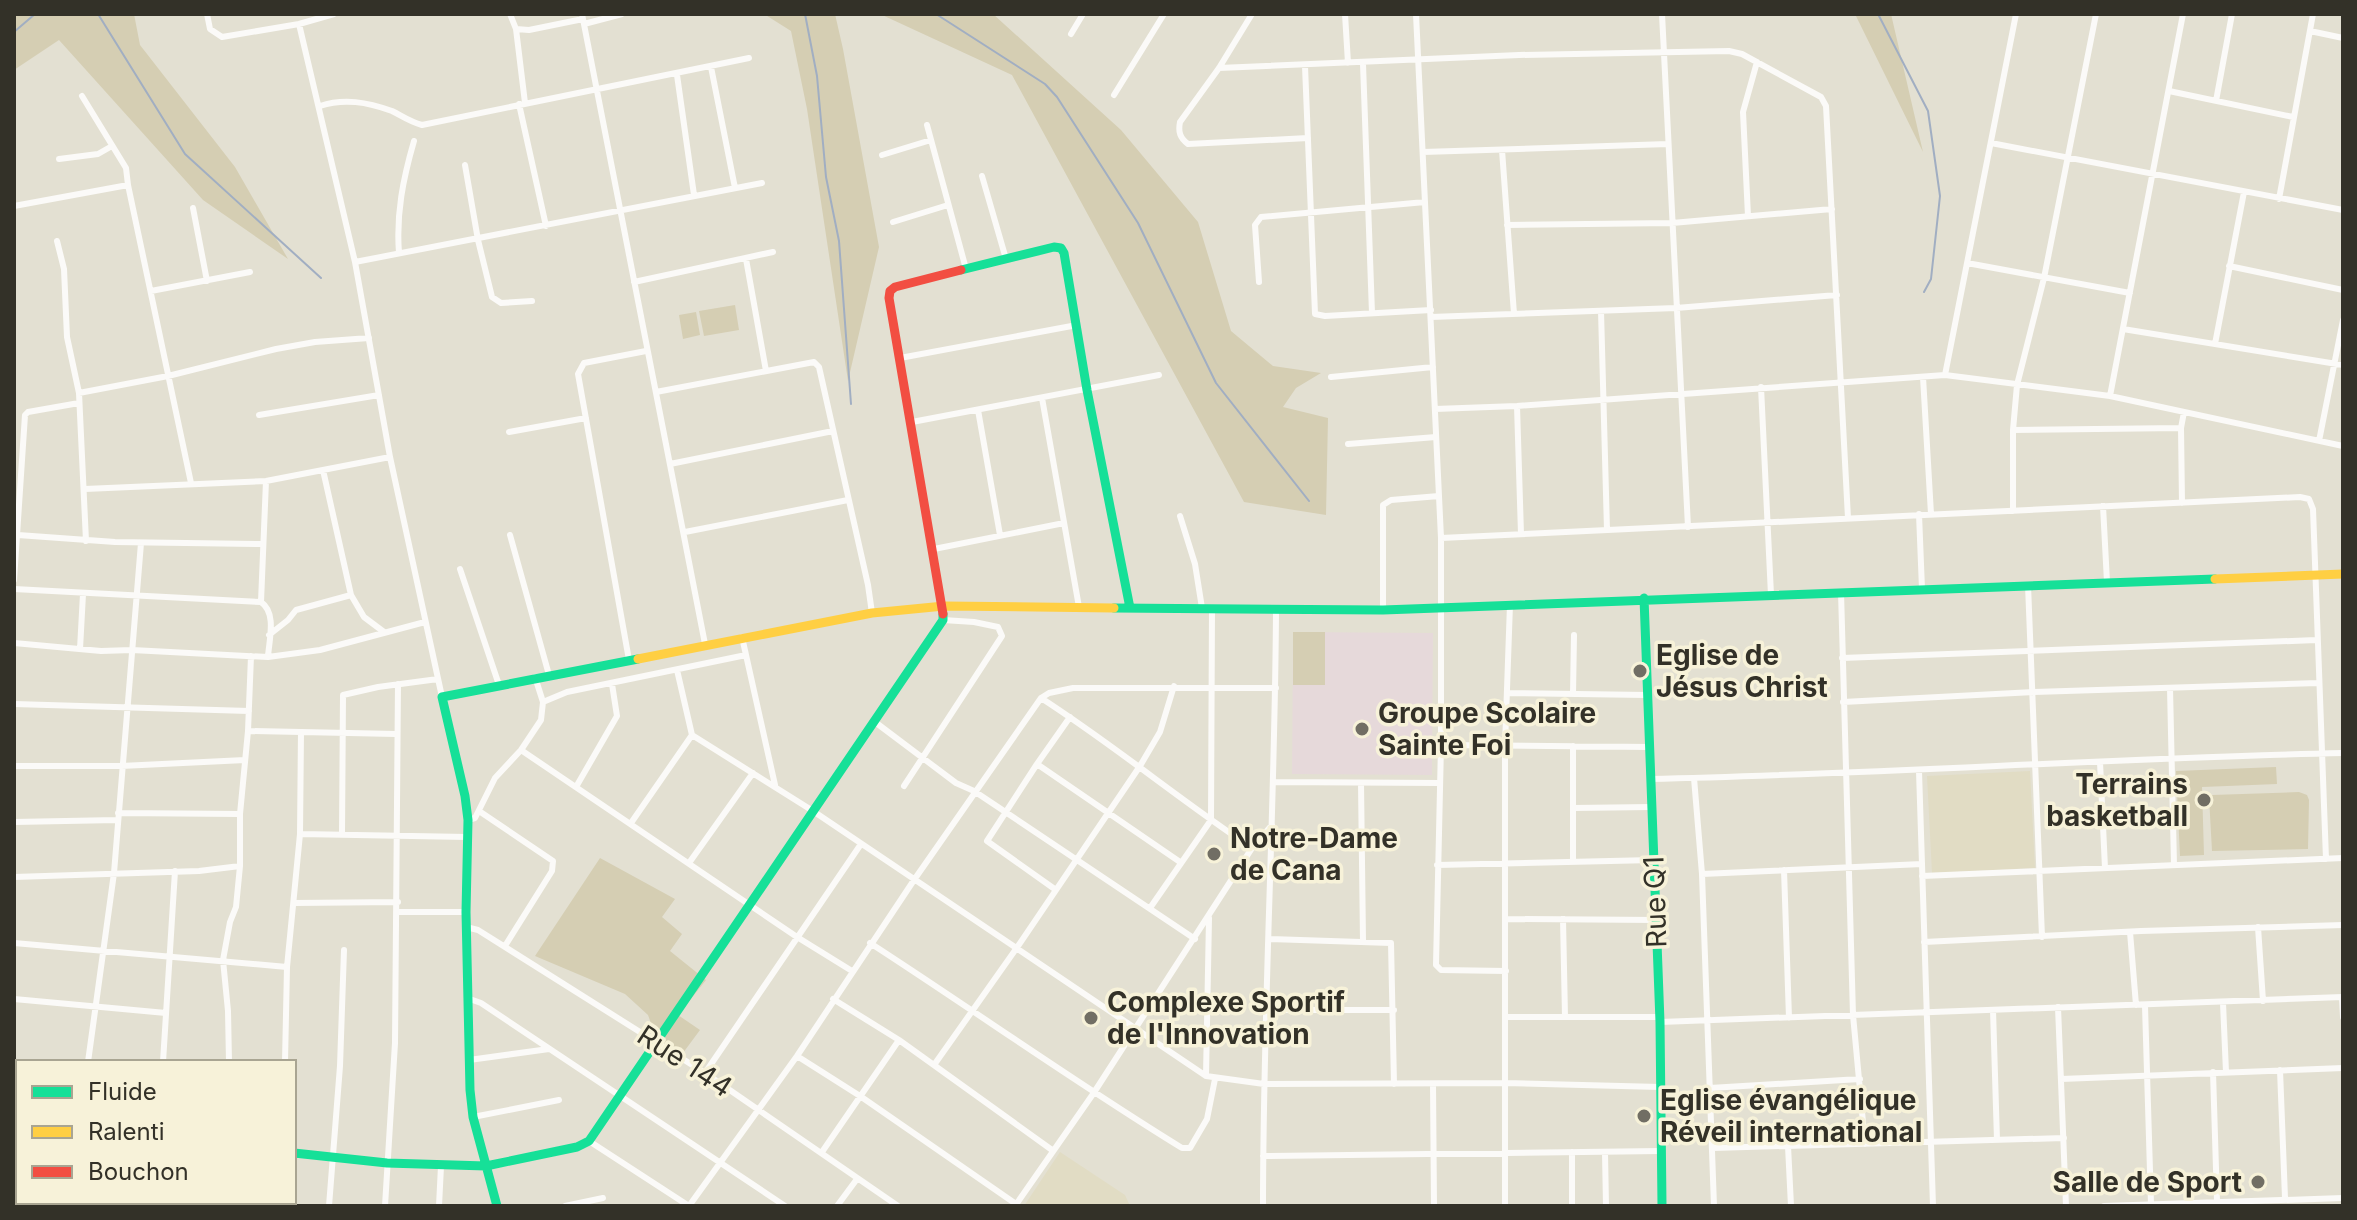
<svg xmlns="http://www.w3.org/2000/svg" width="2357" height="1220" viewBox="0 0 2357 1220" font-family="Inter,sans-serif">
  <style>
    .built { fill: #e1dcc4 }
    .education { fill: #e6d9da }
    .green { fill: #d5ceb3 }
    .lines { fill: none; stroke-linecap: round; stroke-linejoin: round }
    .stream { stroke: #a1aec2; stroke-width: 2 }
    .street { stroke: #fbfaf8; stroke-width: 6 }
    .fast { stroke: #16e098; stroke-width: 9 }
    .slow { stroke: #ffcf43; stroke-width: 9 }
    .jam { stroke: #f24e42; stroke-width: 9 }
    .poi-dot { fill: #716e64; stroke: #f7f2d9; stroke-width: 3 }
    .labels { text-anchor: middle; stroke-width: 7; stroke-linejoin: round; paint-order: stroke }
    .poi-label { font-size: 28px; font-weight: bold; fill: #333128; stroke: #f7f2d9; text-anchor: start }
    .street-label { font-size: 28px; fill: #333128; stroke: #f7f2d9 }
  </style>
  <rect width="100%" height="100%" fill="#e3e0d2"/>
  <path class="built" d="M2030,771L2035,868L1932,873L1927,776Z
    M1060,1152L1125,1195L1130,1206H1024Z"/>
  <path class="education" d="M1293,632L1433,633L1432,775L1292,774Z"/>
  <path class="green" d="M14,14H134L140,45L235,167L288,259L203,200L59,40L14,70Z
    M764,14H835L843,49L879,247L848,381L807,109L791,31Z
    M880,14H993L1121,130L1198,222L1231,331L1273,366L1321,373L1296,388L1283,407L1328,418L1326,515L1244,502L1012,75Z
    M1855,14H1891L1923,152Z
    M735,305L739,330L704,336L699,311Z
    M696,312L700,335L683,339L679,315Z
    M1293,632H1325V685H1293Z
    M2276,767L2277,784L2202,787L2204,855L2180,856L2176,771Z
    M2299,792L2307,795L2309,800L2308,849L2212,851L2209,797L2212,795Z
    M600,858L675,899L662,917L682,934L670,951L706,980L678,1015L700,1030L680,1057L659,1046L648,1015L625,994L535,956Z"/>
  <g class="lines">
    <path class="stream" d="M98,14L185,154L321,278
      M805,14L817,76L826,177L839,241L851,404
      M936,14L1045,84L1057,97L1138,223L1216,383L1309,501
      M1878,14L1928,111L1940,196L1931,279L1924,292
      M14,32L35,14"/>
    <path class="street" d="M207,14L210,29L222,37L299,24L334,14
      M510,14L516,29L529,30L583,19
      M582,14L705,644
      M1252,14L1219,68L1180,122C1178,132 1180,138 1188,144L1308,138
      M1345,14L1348,63
      M1416,14L1441,538V745L1436,965L1441,970L1506,971
      M1662,14L1688,527
      M299,24L355,262L390,457L442,697
      M584,24L622,14
      M516,29L525,103
      M2310,31L2343,38
      M1071,34L1083,14
      M1363,64L1372,313
      M1305,66L1315,314L1325,316L1431,310
      M711,67L735,188
      M1219,68L1519,55L1729,51L1742,54L1821,97L1826,106L1848,518
      M677,75L694,195
      M2169,91L2293,117
      M1114,95L1164,14
      M82,96L126,168L128,185
      M2216,101L2232,14
      M519,104L546,226
      M320,106C344,98 367,102 392,111C402,116 410,122 422,125L749,58
      M927,125L966,269
      M1991,143L2343,210
      M1502,150L1514,314
      M1423,152L1668,144
      M882,155L931,140
      M59,159L98,154L112,146
      M465,165L478,240L492,297L501,303L532,301
      M982,176L1006,259
      M2279,199L2313,14
      M14,206L128,185L191,483
      M193,208L207,281
      M1748,216L1743,112L1757,62
      M893,222L948,205
      M1507,225L1672,223L1832,209
      M57,241L64,269L67,337L79,393L86,541
      M399,253C396,214 403,179 414,141
      M746,259L766,371
      M355,262L762,183
      M1967,263L2130,293
      M2229,266L2343,290
      M634,282L773,252
      M1259,282L1255,225L1261,217L1425,202
      M151,291L250,272
      M1601,311L1607,530
      M1431,317L1676,308L1837,295
      M2123,329L2343,365
      M2215,344L2244,192
      M900,358L1077,325
      M1945,375L2016,14
      M1331,377L1433,367
      M1923,377L1931,514
      M1761,387L1771,595
      M656,392L814,362L819,367L868,585L872,613
      M79,393L168,376L276,349L315,342L369,338
      M2110,396L2183,14
      M1042,398L1079,607
      M1517,406L1521,534
      M1435,409L1517,406L1945,375L2110,396L2343,446
      M978,410L1000,535
      M259,415L379,395
      M912,422L1159,375
      M2013,430L2181,428
      M509,432L586,418
      M2319,441L2343,320
      M1348,444L1436,437
      M670,464L833,431
      M323,470L351,595L364,617L384,632
      M85,489L266,481L390,457
      M2182,503L2181,428L2184,412
      M2103,506L2107,582
      M2013,511V430L2017,385L2044,278L2096,14
      M1919,514L1922,589
      M1180,516L1195,564L1202,608
      M685,532L848,500
      M18,535L115,542L263,544
      M510,535L549,675
      M1441,538L2300,497L2309,499L2313,509L2326,859
      M934,549L1064,523
      M460,569L499,685
      M14,580L25,415L28,412L79,403
      M2028,585L2042,937
      M14,589L261,602C277,613 269,640 268,657
      M1841,592L1853,1015L1865,1144
      M261,602L266,481
      M1383,610V505L1391,500L1439,496
      M269,635L288,620L296,610L351,595
      M742,637L775,785
      M14,643L101,651L132,650L268,657L320,650L425,622
      M80,649L83,594
      M1842,658L2316,640
      M629,660L578,374L584,363L646,351
      M677,670L692,735L813,811L1206,1076L1264,1084L1504,1083L1660,1087
      M2170,688L2174,865
      M1509,693L1647,695
      M1573,694L1574,635
      M1041,698C1114,745 1180,800 1252,848
      M543,702L567,692L746,655
      M1843,702L2034,692L2318,683
      M14,704L249,711
      M1070,717L1037,764L1180,862
      M875,722L956,783L974,791L1195,939
      M248,731L396,734
      M1441,745L1649,747
      M1573,746V862
      M521,750L797,937L852,971
      M2100,762L2105,868
      M1037,764L987,841L1056,890
      M14,766H121L245,760
      M1919,771L1933,1206
      M1694,778L1702,874L1714,1206
      M1650,779C1881,774 2112,758 2343,753
      M1273,782L1440,783
      M1361,783L1363,941
      M904,786L1002,636L998,627L974,622L943,620
      M576,787L617,716L612,684
      M1573,808L1651,807
      M479,811L553,861L552,871L505,946
      M118,813L240,814
      M468,820L475,818L495,778L521,750L541,720L543,702L535,677
      M14,822L117,820
      M631,823L692,735
      M300,834L467,837
      M342,834L343,695L378,687L438,679
      M689,863L753,773
      M1437,865L1653,860
      M1784,870L1789,1018
      M1702,874L1922,864
      M1922,876L2343,858
      M14,877L199,871L240,866
      M294,903L398,902
      M1150,908L1211,820L1212,609
      M397,912H466
      M1506,919L1656,920
      M1563,919L1565,1017
      M466,927L478,930L705,1073L898,1206
      M2258,927L2263,1001
      M2130,932L2136,1005
      M1270,939L1391,943L1394,1084
      M1924,942L2141,931L2343,925
      M14,943L287,967
      M870,943C975,1011 1076,1083 1182,1148H1190L1207,1119L1215,1079
      M2342,997L2343,1017
      M467,998L481,1003L785,1206
      M14,999L166,1013
      M833,999L899,1040L1052,1150
      M2223,1003L2226,1072
      M2145,1006L2151,1204
      M2058,1007L2066,1206
      M1267,1010H1394
      M1993,1010L1997,1140
      M1505,1017H1658
      M1660,1022L2343,997
      M797,1056L860,1096L1016,1204
      M469,1060L549,1049
      M88,1062L114,873L141,543
      M163,1062L175,871
      M229,1062L228,1011L223,960L230,922L236,907L240,866V814L248,731L251,656
      M285,1062L287,967L300,834L301,732
      M934,1065L1016,949L1140,766L1160,732L1174,686
      M2280,1070L2285,1198
      M2213,1072L2217,1201
      M705,1073L861,844
      M14,1075L18,1076
      M1206,1076L1209,918
      M2061,1079L2343,1068
      M1433,1084L1434,1206
      M1710,1088L1860,1079
      M473,1117L559,1100
      M589,1141L689,1206
      M1788,1146L1791,1206
      M1713,1148L2064,1138
      M822,1152L899,1040
      M1605,1153L1606,1206
      M1263,1156L1660,1151
      M17,1206L18,1196
      M76,1206V1202
      M195,1206V1202
      M277,1206V1202
      M329,1206L340,1066L344,950
      M385,1206L395,1043L398,684
      M439,1206L441,1166
      M565,1206L603,1198
      M689,1206L797,1056L914,880L1041,698L1049,693L1073,688H1276
      M837,1206L857,1179
      M1015,1206L1093,1094L1252,848L1272,825
      M1263,1206C1263,1007 1275,809 1276,610
      M1505,1206V746L1510,604
      M1572,1206V1152
      M2104,1206L2343,1198"/>
    <path class="fast" d="M961,270L1054,247L1061,248L1064,253L1087,390L1130,608
      M1644,598L1660,1022L1662,1206
      M1114,608L1383,610L2215,579
      M294,1153L387,1163L486,1166L577,1147L589,1141L943,620V614
      M497,1206L473,1117L470,1090L466,912L468,820L465,796L442,697L638,659"/>
    <path class="slow" d="M2215,579L2343,574
      M638,659L872,613L944,606L1114,608"/>
    <path class="jam" d="M943,614L889,298L890,291L895,287L961,270"/>
  </g>
  <g class="poi-dot">
    <circle cx="1640" cy="671" r="8"/>
    <circle cx="1362" cy="729" r="8"/>
    <circle cx="2204" cy="800" r="8"/>
    <circle cx="1214" cy="854" r="8"/>
    <circle cx="1091" cy="1018" r="8"/>
    <circle cx="1644" cy="1116" r="8"/>
    <circle cx="2258" cy="1182" r="8"/>
  </g>
  <g class="labels">
    <g class="poi-label">
      <text x="1656" y="665">Eglise de<tspan x="1656" dy="32">Jésus Christ</tspan></text>
      <text x="1378" y="723">Groupe Scolaire<tspan x="1378" dy="32">Sainte Foi</tspan></text>
      <text x="2188" y="794" text-anchor="end">Terrains<tspan x="2188" dy="32">basketball</tspan></text>
      <text x="1230" y="848">Notre-Dame<tspan x="1230" dy="32">de Cana</tspan></text>
      <text x="1107" y="1012">Complexe Sportif<tspan x="1107" dy="32">de l'Innovation</tspan></text>
      <text x="1660" y="1110">Eglise évangélique<tspan x="1660" dy="32">Réveil international</tspan></text>
      <text x="2242" y="1192" text-anchor="end">Salle de Sport</text>
    </g>
    <g class="street-label">
      <text transform="translate(1655 902) rotate(-92)" y="10">Rue Q1</text>
      <text transform="translate(685 1061) rotate(33)" y="10">Rue 144</text>
    </g>
  </g>
  <rect width="2357" height="1220" fill="none" stroke="#333128" stroke-width="32"/>
  <rect x="16" y="1060" width="280" height="144" fill="#f7f2d9" stroke="#a9a592" stroke-width="2"/>
  <rect x="32" y="1086" width="40" height="12" fill="#16e098" stroke="#a9a592" stroke-width="2"/>
  <text x="88" y="1100" font-size="24" fill="#333128">Fluide</text>
  <rect x="32" y="1126" width="40" height="12" fill="#ffcf43" stroke="#a9a592" stroke-width="2"/>
  <text x="88" y="1140" font-size="24" fill="#333128">Ralenti</text>
  <rect x="32" y="1166" width="40" height="12" fill="#f24e42" stroke="#a9a592" stroke-width="2"/>
  <text x="88" y="1180" font-size="24" fill="#333128">Bouchon</text>
</svg>
